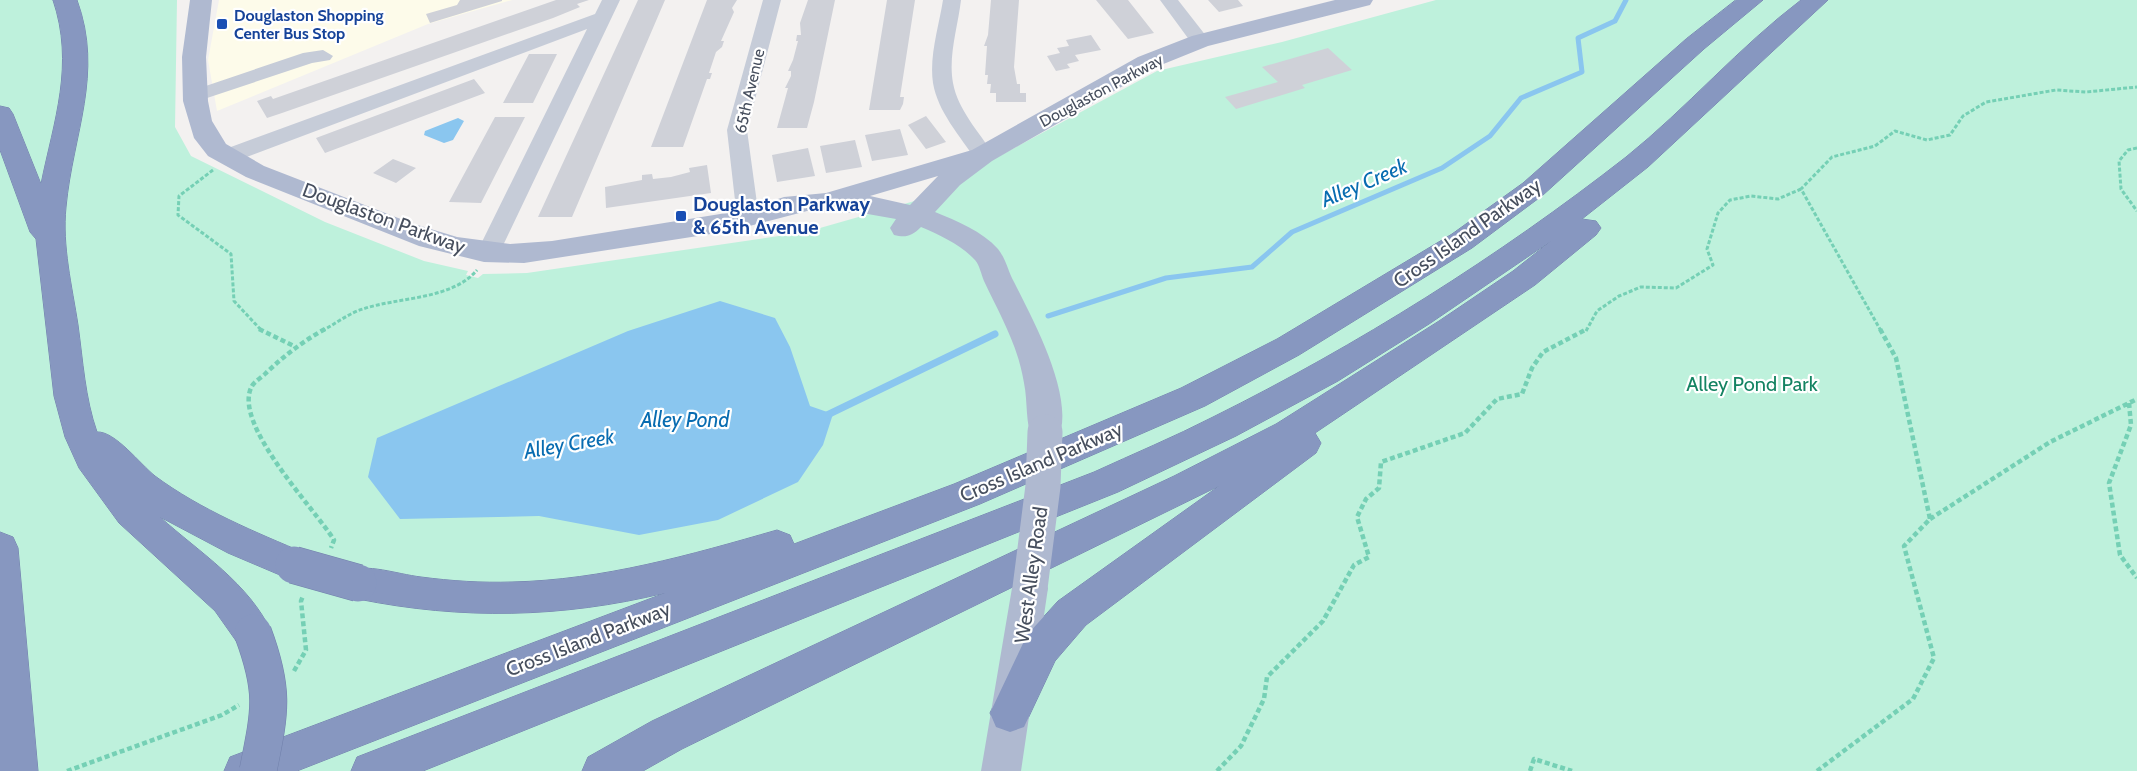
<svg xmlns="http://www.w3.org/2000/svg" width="2137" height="771" viewBox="0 0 2137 771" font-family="Cabin,sans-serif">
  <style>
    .commercial { fill: #fdfbea }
    .green { fill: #bef1dc }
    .water { fill: #8ac6ef }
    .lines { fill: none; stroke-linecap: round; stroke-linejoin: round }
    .stream-far1 { stroke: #8ac6ef; stroke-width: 5 }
    .stream { stroke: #8ac6ef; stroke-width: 7 }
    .building { fill: #cfd1d8 }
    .highway-casing { stroke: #7282ac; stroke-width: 1 }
    .path-far1 { stroke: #75d0b5; stroke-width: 3; stroke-dasharray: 4 2; stroke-linecap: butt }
    .path { stroke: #75d0b5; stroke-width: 4.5; stroke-dasharray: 5 3; stroke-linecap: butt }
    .minor { fill: #c6ccd8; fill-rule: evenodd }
    .major { fill: #afb9d0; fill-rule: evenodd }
    .highway { fill: #8797c0; fill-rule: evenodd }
    .highway-bridge-casing { stroke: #7282ac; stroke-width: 38; stroke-linecap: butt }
    .major-bridge { stroke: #afb9d0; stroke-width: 35 }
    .highway-bridge { stroke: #8797c0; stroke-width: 37 }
    .transit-dot { fill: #1a4fb4; stroke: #fff; stroke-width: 2 }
    .labels { text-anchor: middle; stroke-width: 4.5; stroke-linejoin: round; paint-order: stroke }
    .far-transit-label { font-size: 16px; font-weight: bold; fill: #164399; stroke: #fff; text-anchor: start }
    .far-street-label { font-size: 16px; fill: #474f5e; stroke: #fff }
    .transit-label { font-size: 20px; font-weight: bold; fill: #164399; stroke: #fff; text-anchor: start }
    .street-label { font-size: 20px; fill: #474f5e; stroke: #fff }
    .park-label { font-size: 20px; fill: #148362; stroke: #fff }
    .water-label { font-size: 21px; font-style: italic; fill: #086cb1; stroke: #fff }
  </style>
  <rect width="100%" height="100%" fill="#f3f1f0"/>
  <path class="commercial" d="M219,0H512L428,24L217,111L208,60Z"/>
  <path class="green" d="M0,0H177L175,127L191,156L325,222L424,261L468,271L466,275L478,278L483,274L527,273L806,232L918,200L1157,71L1282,42L1436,0H2137V771H0Z"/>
  <path class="water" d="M458,118L464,121L453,140L444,143L424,135L425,131Z
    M720,301L775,318L790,347L810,406L833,414L823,445L798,482L718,520L639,535L539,516L400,519L368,477L377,438L628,331Z"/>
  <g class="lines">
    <path class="stream-far1" d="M1048,316L1166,278L1252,267L1292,232L1442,168L1490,136L1521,98L1582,72L1578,38L1615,21L1626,0"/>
    <path class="stream" d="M825,416L995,334"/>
  </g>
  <path class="building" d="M460,0H502V1L430,23L426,14L457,5Z
    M556,0H589L577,4L580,7L553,18L282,113L267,118L257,101L271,96L273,99Z
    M638,0H665L572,217H538Z
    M707,0H737L732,8L734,12L721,41H724L722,47L716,52L709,73H712L710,79H707L683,147H651Z
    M808,0H835L814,102L807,128H777L788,88H785L791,76V71H788L793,60L798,41H796L797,35H801L800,23Z
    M887,0H915L900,97H904L903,104L900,110H869Z
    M991,0H1019L1014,67L1017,84H1020V93H1026V102H996V93H990L991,84H987L988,75H985L987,46H984L988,35Z
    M1096,0H1128L1154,33L1128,39Z
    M1208,0H1238L1243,6L1219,12Z
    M1091,35L1101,50L1075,55L1079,61L1067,64L1070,68L1056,71L1047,56L1060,53L1057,48L1069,46L1066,40Z
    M1328,48L1352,70L1302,85L1305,88L1236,109L1225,97L1278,82L1262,67Z
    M529,54H557L533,103H503Z
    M474,79L485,93L325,153L316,138Z
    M926,116L946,142L926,149L908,125Z
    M495,117H525L481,203L449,202Z
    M900,129L908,155L872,161L865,135Z
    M855,140L862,167L826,173L820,146Z
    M808,148L815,176L777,182L772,155Z
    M393,159L416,168L396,183L373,173Z
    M707,165L711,193L606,208L605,187L642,180V175L652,174L653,179L671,177L690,172L689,168Z"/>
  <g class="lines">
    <defs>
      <path id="highway" d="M53,0H77C104,74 73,133 66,207C62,246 72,286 78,325C83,361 85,398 97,432C115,431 140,464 155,476C201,510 255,532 307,554L313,565L307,576L294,581L228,553L160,517C200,553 249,583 272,633L267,645L253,650L239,645L215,611L119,523L79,468L65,437L54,396L36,239L30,232L0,150V106L9,108L13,114L41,184C54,120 75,65 53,0Z
        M1736,0H1763L1704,49L1543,195L1472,248L1299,355L1205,406L980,504L297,771H224L230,757L665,593C562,618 462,620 358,599L345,595L339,583L345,571C368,563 396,574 421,577C451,581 482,583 512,582C603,580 690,555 777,530L790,535L794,544L954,484L1181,388L1277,339L1452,234L1523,183L1686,39Z
        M1801,0H1828L1648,167L1582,219L1596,221L1601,228L1596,235L1535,285L1315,433L1321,443L1316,453L1086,625L1055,661L1024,727L1010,732L996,727L990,713L1027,635L1058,601L1219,486L682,749L643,771H582L588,757L652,721L1174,476L1276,424L1439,321L1513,271L1551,241L1429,324L1338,381L1236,436L1118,492L423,771H351L357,757L1094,472C1133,454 1174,437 1213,417C1358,345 1498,257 1626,157C1687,108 1739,47 1801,0Z
        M0,532L13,537L18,548L38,771H0Z"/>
    </defs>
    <use href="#highway" class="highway-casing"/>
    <path class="path-far1" d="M2137,148L2128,150L2119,161L2121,189L2137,211
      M213,170L179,196L178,215L231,254L234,301L262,331
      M322,331C335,324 349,313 363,309C398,297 452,300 477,270
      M1586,331L1597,311L1619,296L1641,287L1676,288L1713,265L1707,249L1718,213L1730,200L1751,196L1778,199L1801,189
      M1881,331L1801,189L1832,157L1875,146L1895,131L1927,140L1950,135L1963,116L1986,102L2056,90L2086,92L2137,87"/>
    <path class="path" d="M259,329L294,346
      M325,329C302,342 285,355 266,373C262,377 255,381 252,386C231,423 315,509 334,540L331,548
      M2129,403L2131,425L2109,483L2120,555L2137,578
      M1930,519L2050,442L2137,399
      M294,671L306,650L301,601L303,596
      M67,771L222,715L239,705
      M1217,771L1241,746L1264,699L1267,677L1323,621L1354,565L1369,557L1357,517L1366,499L1379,488L1381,462L1465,433L1497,399L1522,394L1532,368L1543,352L1587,329
      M1530,771L1534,759L1572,771
      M1817,771L1913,699L1934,658L1904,546L1930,519L1896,358L1880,329"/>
    <path class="minor" d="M602,0H620L497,258L489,260L481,258L477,252L587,29L236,161H220L217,156L220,151L595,14Z
      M763,0H781L747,130L759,218L756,223L748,225L740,223L737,218L727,130Z
      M943,0H961C958,26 948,56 953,83C958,110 979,132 994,155L990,160H976C960,136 938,112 933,83C929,56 939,26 943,0Z
      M1160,0H1178L1210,41L1207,45H1193Z
      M323,50L333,56L330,60L312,63L195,102L188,100L185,96L188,92L303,53Z"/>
    <path class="major" d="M190,0H212L206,57L208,101L212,121L226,144L264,166L411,223L457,237L510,244L552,241L714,215L745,210L784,197L826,193L972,150L1138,57L1192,36L1335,0H1373L1370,5L1208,46L1156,67L992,161L960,185L935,212C957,221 982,231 998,249C1006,259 1008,271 1014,282C1032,318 1078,401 1057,441L1045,445L1033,441C1025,424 1028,402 1024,383C1018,345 1000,315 984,281C981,274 980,266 975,260C961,245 940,235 921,227C912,236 906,238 894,235L890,228L896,219L862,213L807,211L730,231L524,263L484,262L419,246L246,177L208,156L194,138L183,101L182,57ZM938,176L910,205L870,196Z
      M1030,572L1043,577L1048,588L1021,771H981L1012,588L1017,577Z"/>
    <use href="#highway" class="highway"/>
    <defs>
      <path id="highway-bridge" d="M294,565L358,583
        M253,633C275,692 270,711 258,771"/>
    </defs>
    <use href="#highway-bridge" class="highway-bridge-casing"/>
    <path class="major-bridge" d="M1030,588L1043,486L1045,432"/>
    <use href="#highway-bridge" class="highway-bridge"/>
  </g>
  <g class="transit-dot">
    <rect x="216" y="18" width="12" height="12" rx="3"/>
    <rect x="675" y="210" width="12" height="12" rx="3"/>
  </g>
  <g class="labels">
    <g class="far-transit-label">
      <text x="234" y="21">Douglaston Shopping<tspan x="234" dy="18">Center Bus Stop</tspan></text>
    </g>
    <g class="far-street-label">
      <text transform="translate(1101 90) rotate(-28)" y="6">Douglaston Parkway</text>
      <text transform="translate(749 91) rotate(-77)" y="6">65th Avenue</text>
    </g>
    <g class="transit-label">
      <text x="693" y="211">Douglaston Parkway<tspan x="693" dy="23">&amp; 65th Avenue</tspan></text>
    </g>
    <g class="street-label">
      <text transform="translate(384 218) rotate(20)" y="7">Douglaston Parkway</text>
      <text transform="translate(1467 233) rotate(-35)" y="7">Cross Island Parkway</text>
      <text transform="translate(1041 462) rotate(-23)" y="7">Cross Island Parkway</text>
      <text transform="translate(1031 575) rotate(-82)" y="7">West Alley Road</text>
      <text transform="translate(588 639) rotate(-21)" y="7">Cross Island Parkway</text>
    </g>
    <g class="park-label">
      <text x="1752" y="391">Alley Pond Park</text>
    </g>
    <g class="water-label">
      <text transform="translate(1364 183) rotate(-23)" y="7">Alley Creek</text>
      <text x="685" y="427">Alley Pond</text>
      <text transform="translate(569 444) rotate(-10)" y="7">Alley Creek</text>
    </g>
  </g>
</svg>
